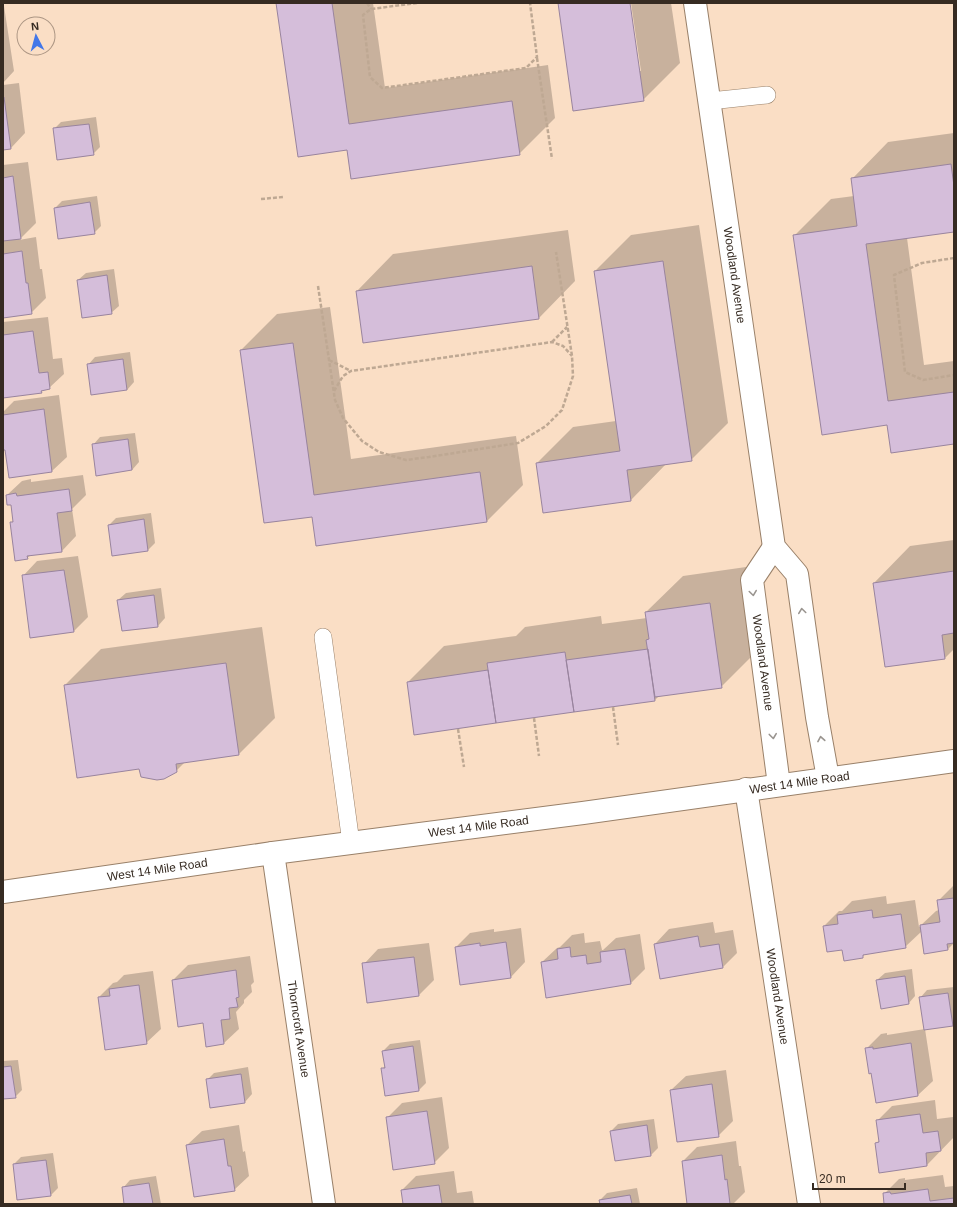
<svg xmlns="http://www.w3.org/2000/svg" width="957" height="1207" viewBox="0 0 957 1207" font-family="Arial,sans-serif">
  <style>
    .shadow { fill: #0003 }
    .building { fill: #d5beda; stroke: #99849e }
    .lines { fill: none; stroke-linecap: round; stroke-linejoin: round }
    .service-casing { stroke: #998069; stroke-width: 18 }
    .minor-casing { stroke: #998069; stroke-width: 24 }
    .secondary-casing { stroke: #998069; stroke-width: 24 }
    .path { stroke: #bea893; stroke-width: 2.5; stroke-dasharray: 4 2; stroke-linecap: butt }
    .service { stroke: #fff; stroke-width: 17 }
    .minor { stroke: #fff; stroke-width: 22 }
    .secondary { stroke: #fff; stroke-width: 22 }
    .oneway { stroke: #9a9590 }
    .labels { text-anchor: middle; stroke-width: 4; stroke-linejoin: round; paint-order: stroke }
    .street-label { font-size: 12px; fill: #362b22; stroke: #fadec5 }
  </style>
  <rect width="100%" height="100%" fill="#fadec5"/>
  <path class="shadow" d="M278,3H373L385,88L548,65L555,118L519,154L348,148Z
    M559,3H629L639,71H641L631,3H671L680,63L643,100Z
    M3,6H4L14,71L3,83Z
    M19,83L25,133L11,148L3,149V85Z
    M96,117L100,147L93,154L54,129L61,122Z
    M954,133V231L907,238L924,365L954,361V443L888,424L795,235L831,199L854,196L852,179L888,142Z
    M28,162L36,223L19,240L36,237L40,269H42L46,298L31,313L3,317V165Z
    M97,196L101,226L94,233L55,208L62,201Z
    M699,225L728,423L691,460L667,463L631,500L544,512L537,463L573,427L616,421L595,271L631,235Z
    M568,230L575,281L539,318L364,342L357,291L393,254Z
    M114,269L119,306L111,313L78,280L86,273Z
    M330,307L351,459L516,436L523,485L486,522L313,515L241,350L277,314Z
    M48,317L53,359L62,358L64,374L49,388L44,389L41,392L3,397V322Z
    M130,352L134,382L127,390L88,365L95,357Z
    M59,395L67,457L52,471L10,477L6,449L3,444V412L14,401Z
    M135,433L139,462L132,470L93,445L100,437Z
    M83,475L86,495L72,509L76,536L62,551L31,555L27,558L11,523L14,520L12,504L7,495L22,481L31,479V482Z
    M151,513L155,543L148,550L109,525L116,518Z
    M954,540V649L945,658L886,666L874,583L910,546Z
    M78,556L88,617L73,632L23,576L37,561Z
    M746,567L758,650L721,687L659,696L655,700L415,734L408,682L444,646L516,636L525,627L601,616L602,624L647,618L646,612L683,576Z
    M161,588L165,618L158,626L123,630L118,600L126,593Z
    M262,627L275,718L238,755L185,762L176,771L140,768L65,685L101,649Z
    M953,886H954V943L948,949L922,931L905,947L866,953L862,957L843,949L824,926L839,911H842L852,901L886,896L887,904L915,900L919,927L936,911L939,910L938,901Z
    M713,922L715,933L733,930L737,953L723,967L655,944L669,929Z
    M521,928L525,962L511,977L461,983L456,947L470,933L494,929V932Z
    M584,933L585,943L600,941L602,950H603L616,938L640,934L645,969L631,983L542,962L557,948L560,947L572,935Z
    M429,943L434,980L419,995L364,964L378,949Z
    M250,956L254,982L251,985L252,992L244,1000V1003L236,1012L239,1029L224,1043L207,1046L204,1022L173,980L188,965Z
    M912,969L915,996L908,1004L877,980L885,973Z
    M153,971L161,1029L146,1043L99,997L113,983L117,982L124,975Z
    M954,987V1024L953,1025L925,1029L933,1081L918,1095L876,1102L872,1072L866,1049L881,1034L887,1033V1035L925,1029L920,998L927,990Z
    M420,1040L426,1083L419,1090L386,1094L382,1069L385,1066L383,1051L390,1044Z
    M18,1060L22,1090L15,1097L3,1098V1061Z
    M248,1067L252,1094L245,1102L211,1107L207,1080L214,1073Z
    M726,1070L733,1121L718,1136L671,1090L686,1076Z
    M442,1097L449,1148L434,1163L387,1118L402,1103Z
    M935,1100L937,1119L953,1117L954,1137L927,1165L876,1144L880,1140L877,1121L892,1106Z
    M654,1119L658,1148L651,1155L616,1160L611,1131L618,1124Z
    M239,1125L243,1152L245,1151L249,1176L234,1190L187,1145L202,1131Z
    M736,1141L739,1166H741L745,1192L733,1204H688L683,1161L697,1147Z
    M53,1153L58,1188L51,1195L14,1164L21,1157Z
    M454,1171L457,1193L472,1191L474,1204H404L402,1190L416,1176Z
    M943,1175L945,1187L954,1186V1204H885L884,1194L899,1179L905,1178V1180Z
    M156,1176L161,1204H125L123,1188L130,1180Z
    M637,1188L640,1204H601L600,1200L607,1193Z"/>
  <path class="building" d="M276,3H332L349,124L512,101L520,155L351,179L347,150L298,157Z
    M558,3H630L644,101L573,111Z
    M3,97H4L11,149L3,150Z
    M89,124L94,155L57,160L53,128Z
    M951,164L954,186V232L866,244L888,401L954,392V444L891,453L887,425L822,435L793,235L857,226L851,178Z
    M13,176L21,239L3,241V178Z
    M90,202L95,234L58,239L54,208Z
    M22,251L26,283H28L32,314L3,318V254Z
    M663,261L692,461L627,470L631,501L543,513L536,463L620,451L594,271Z
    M532,266L539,319L363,343L356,291Z
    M107,275L112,314L82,318L77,280Z
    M33,331L39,373L48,372L50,389L41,391L42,393L3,398V335Z
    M293,343L314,495L480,472L487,522L316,546L312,517L264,523L240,350Z
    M123,359L127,390L91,395L87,364Z
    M44,409L52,472L9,478L5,450H3V415Z
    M128,439L132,470L96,476L92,444Z
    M69,489L72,511L57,513L62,552L27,556L28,559L15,561L10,522H13L11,505H7L6,495L16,493L17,496Z
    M144,519L148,551L112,556L108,525Z
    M64,570L74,632L30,638L22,575Z
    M954,571V633L942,635L945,659L885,667L873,583Z
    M154,595L158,627L122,631L117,600Z
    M710,603L722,688L655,697L646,640L649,639L645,612Z
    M648,649L655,701L574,712L566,660Z
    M565,652L574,712L496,723L487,663Z
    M226,663L239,755L176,764L177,772L164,779L157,780L141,777L139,769L77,778L64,685Z
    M488,670L496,723L414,735L407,682Z
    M954,898V943L947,944L948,950L924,954L920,925L940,922L937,900Z
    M872,910L873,918L901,914L906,948L863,955V958L844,961L842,950L827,952L823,926L838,924L837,915Z
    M698,936L700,947L719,944L723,968L660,979L654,944Z
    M506,942L511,978L460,985L455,947L480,943V946Z
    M570,947L571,957L586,955L587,964L601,962L600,952L625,949L631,984L546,998L541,962L558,959L557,949Z
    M414,957L419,996L367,1003L362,963Z
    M236,970L239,997L236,998L238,1007L229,1008L230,1019L221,1020L224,1044L206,1047L203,1023L178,1027L172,980Z
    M905,976L909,1004L881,1009L876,980Z
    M139,985L147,1044L105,1050L98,997L110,996L109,989Z
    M948,993L953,1026L924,1030L919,997Z
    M911,1043L918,1096L876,1103L871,1073L869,1074L865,1048L873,1047V1049Z
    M413,1046L419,1091L385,1096L381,1068H385L382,1051Z
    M11,1066L16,1098L3,1099V1067Z
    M241,1074L245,1103L210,1108L206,1079Z
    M712,1084L719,1137L677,1142L670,1090Z
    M427,1111L435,1164L393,1170L386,1117Z
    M920,1114L923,1133L938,1131L941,1151L926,1153L927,1166L879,1173L875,1143L879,1142L876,1120Z
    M647,1125L651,1156L615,1161L610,1131Z
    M224,1139L228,1166H231L235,1191L194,1197L186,1145Z
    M722,1155L725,1180L727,1179L730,1204H687L682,1161Z
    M46,1160L51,1196L17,1200L13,1164Z
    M149,1183L153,1204H124L122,1187Z
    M439,1185L442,1204H403L401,1190Z
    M928,1189L930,1201L954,1198V1204H884L883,1193L890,1192L891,1194Z
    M630,1195L632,1204H600L599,1200Z"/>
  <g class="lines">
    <defs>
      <path id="service" d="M710,101L767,95
        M323,637L351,843"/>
      <g id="minor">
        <path id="s1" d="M695,3L774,547L797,574L817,717L828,778"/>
        <path id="s2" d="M774,547L752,580L779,785"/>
        <path id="s3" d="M746,789L809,1204"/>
        <path id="s4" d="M273,853L324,1204"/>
      </g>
      <g id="secondary">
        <path id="s5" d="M3,892L273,853L583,813L954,761"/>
      </g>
    </defs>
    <use href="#service" class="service-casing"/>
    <use href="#minor" class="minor-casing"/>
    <use href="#secondary" class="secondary-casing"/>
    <path class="path" d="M367,3L371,9
      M417,3L371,9L363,15L370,77L382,88L526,68L537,57L530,3
      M537,58L552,159
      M261,199L283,197
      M954,258L922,263L894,275L905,372L923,380L954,375
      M318,286L335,400L343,418L362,441L379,452L406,460L429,457L518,443L546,426L562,410L573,376L572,356L556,252
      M552,342L567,327
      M329,360L351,371
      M334,391L343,376L351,371L552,342L563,346L572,356
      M613,707L618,745
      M534,718L539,756
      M458,729L464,767"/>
    <use href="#service" class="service"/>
    <use href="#minor" class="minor"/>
    <use href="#secondary" class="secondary"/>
  </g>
  <defs><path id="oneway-chevron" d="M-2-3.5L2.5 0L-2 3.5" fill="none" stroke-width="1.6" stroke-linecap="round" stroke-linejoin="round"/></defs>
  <g class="oneway">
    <use href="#oneway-chevron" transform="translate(753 593) rotate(82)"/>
    <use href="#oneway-chevron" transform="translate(802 611) rotate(-98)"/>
    <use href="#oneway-chevron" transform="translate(773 736) rotate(83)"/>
    <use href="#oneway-chevron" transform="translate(821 739) rotate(-100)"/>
  </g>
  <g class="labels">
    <g class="street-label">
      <text dy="4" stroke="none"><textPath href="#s1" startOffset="275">Woodland Avenue</textPath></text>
      <text dy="4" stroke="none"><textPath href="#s2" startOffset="123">Woodland Avenue</textPath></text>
      <text dy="4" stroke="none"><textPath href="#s5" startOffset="804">West 14 Mile Road</textPath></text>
      <text dy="4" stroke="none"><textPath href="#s5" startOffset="480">West 14 Mile Road</textPath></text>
      <text dy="4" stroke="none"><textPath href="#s5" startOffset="156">West 14 Mile Road</textPath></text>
      <text dy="4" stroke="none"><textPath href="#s3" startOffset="210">Woodland Avenue</textPath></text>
      <text dy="4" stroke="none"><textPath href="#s4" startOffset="178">Thorncroft Avenue</textPath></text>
    </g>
  </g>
  <rect width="957" height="1207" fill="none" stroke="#362b22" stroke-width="8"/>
  <g transform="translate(36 36) rotate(354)"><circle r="19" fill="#fadec5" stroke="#ac9684"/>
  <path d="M0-3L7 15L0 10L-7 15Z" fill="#4377e8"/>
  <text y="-6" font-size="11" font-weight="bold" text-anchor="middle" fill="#362b22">N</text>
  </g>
  <path d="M813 1183v6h92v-6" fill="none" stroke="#362b22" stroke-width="2"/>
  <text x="819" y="1183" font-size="12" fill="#362b22" stroke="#fadec5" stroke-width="3" paint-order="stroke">20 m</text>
</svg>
